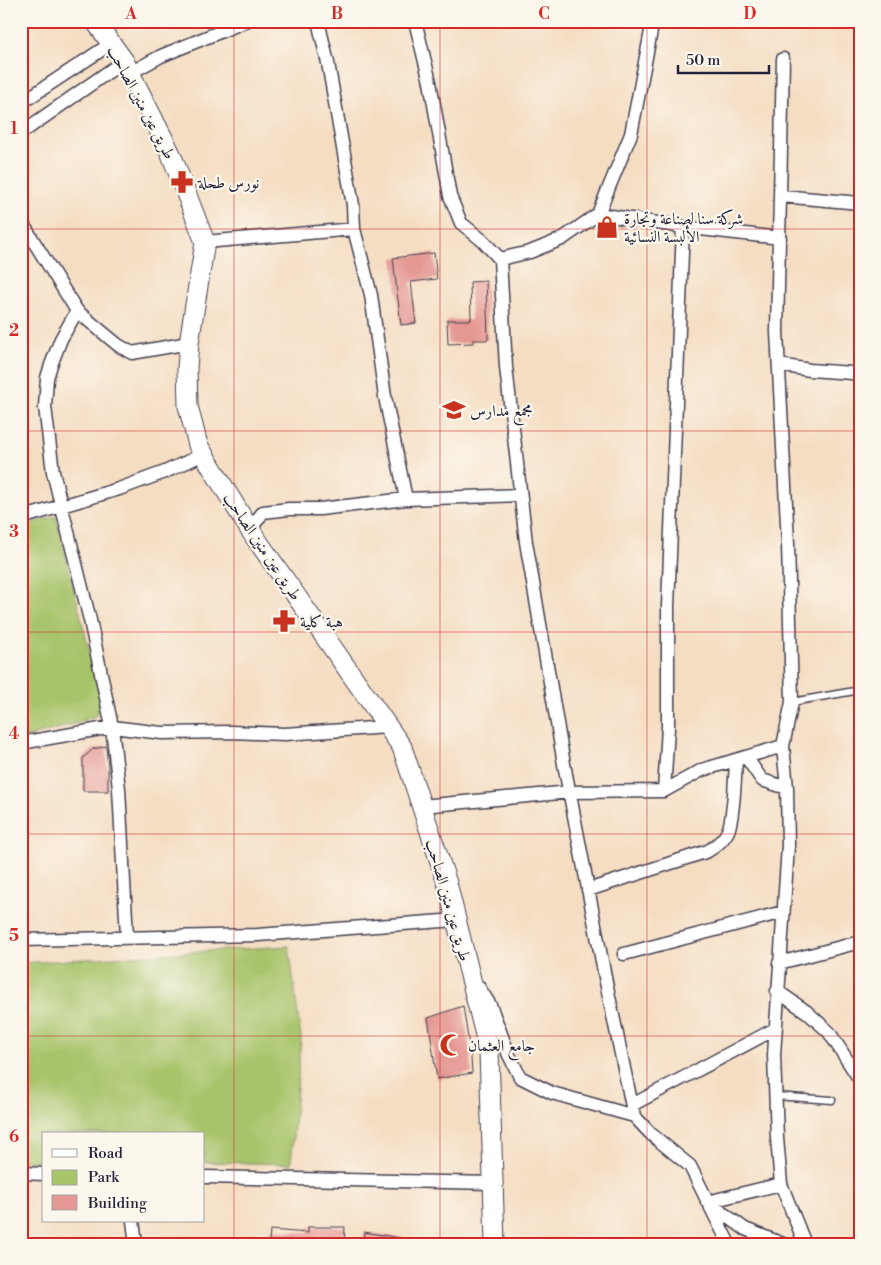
<svg xmlns="http://www.w3.org/2000/svg" width="881" height="1265" viewBox="0 0 881 1265" font-family="'Libre Bodoni',Amiri,serif">
  <style>
    .green { fill: #a8c46b; stroke: #657353 }
    .building { fill: #e59793 }
    .lines { fill: none; stroke-linecap: round; stroke-linejoin: round }
    .lane-casing { stroke: #423e4f; stroke-width: 9 }
    .street-casing { stroke: #423e4f; stroke-width: 15 }
    .secondary-casing { stroke: #423e4f; stroke-width: 21 }
    .lane { stroke: #fff; stroke-width: 6 }
    .street { stroke: #fff; stroke-width: 12 }
    .secondary { stroke: #fff; stroke-width: 19 }
    .grid { fill: none; stroke: #d62828; stroke-width: 1; stroke-opacity: 0.55 }
    .labels { text-anchor: middle; stroke-width: 4.5; stroke-linejoin: round; paint-order: stroke }
    .street-label { font-size: 16px; fill: #22223b; stroke: #fbf7ec }
    .poi-label { font-size: 16px; fill: #22223b; stroke: #fbf7ec; text-anchor: start }
    .neatline { fill: none; stroke: #d62828; stroke-width: 2 }
    .grid-label { font-size: 16px; text-anchor: middle; font-weight: bold; fill: #d62828 }
  </style>
  <rect width="100%" height="100%" fill="#fbf7ec"/>
  <filter id="ink" filterUnits="userSpaceOnUse"><feTurbulence type="fractalNoise" baseFrequency=".02" numOctaves="2"/><feDisplacementMap in="SourceGraphic" scale="10" xChannelSelector="R" yChannelSelector="G"/><feConvolveMatrix kernelMatrix="1 2 1 2 8 2 1 2 1" color-interpolation-filters="sRGB"/></filter>
  <filter id="wash" filterUnits="userSpaceOnUse"><feTurbulence type="fractalNoise" baseFrequency=".0096" numOctaves="4" result="noise"/><feDisplacementMap in="SourceGraphic" scale="20" xChannelSelector="R" yChannelSelector="G"/><feGaussianBlur stdDeviation="1.12" result="paint"/><feColorMatrix in="noise" values="0 0 0 0 0 0 0 0 0 0 0 0 0 0 0 0 0 1.4 0 .05"/><feComposite in="paint" operator="in"/></filter>
  <g filter="url(#wash)">
    <rect width="100%" height="100%" fill="#f5ddc2"/>
    <path class="green" d="M56,516L101,699L97,715L77,723L21,739V526Z
      M289,946L301,1038L291,1164L204,1162V1134H44V1162H21V963Z"/>
    <g id="blocks">
      <path class="building" d="M434,253L437,279L411,282L416,323L401,325L393,258Z
        M486,281L488,340H473V343L448,344L447,320H471L470,282Z
        M106,746L108,768V791H83V758L93,749Z
        M463,1006L471,1058L472,1073L437,1079L428,1018Z
        M308,1227H345L344,1244H269L270,1230L308,1233Z
        M364,1232L401,1238V1244H363Z"/>
    </g>
  </g>
  <g filter="url(#ink)">
    <use href="#blocks" fill-opacity="0" stroke="#423e4f" stroke-width="1"/>
    <g class="lines">
      <defs>
        <path id="lane" d="M792,702L860,690
          M775,1096L832,1100"/>
        <path id="street" d="M318,21L328,63L353,205L354,229L371,295L385,397L406,499
          M415,21L430,82L450,196L461,223L482,240L500,259
          M653,21L631,134L598,214L562,239L530,252L500,259L506,367L526,542L564,764L606,982L634,1116L651,1134L690,1166L729,1244
          M130,73L161,56L246,21
          M21,103L112,43
          M21,133L124,61
          M781,196L860,203
          M598,214L683,227
          M21,221L77,311L61,339L51,365L47,378L45,407L53,472L90,620L112,727L21,743
          M780,238L683,227L668,606V728L664,791L702,770L783,746L792,702L788,543L777,332L783,59
          M205,242L354,229
          M77,311L118,345L132,353L189,343
          M779,365L810,370L852,373L860,376
          M21,518L119,489L165,472L204,454
          M250,530L263,512L289,509H320L406,499L520,495
          M746,757L762,780L787,788
          M422,806L570,792L664,791
          M588,890L708,851C716,846 724,840 728,831C734,817 735,777 736,760
          M127,937L119,789L112,727L162,733L231,732L285,734L388,727
          M21,940L258,935L456,920
          M624,954L783,912
          M779,963L860,942
          M478,986L490,1005L509,1055L520,1077L552,1093L634,1116
          M777,991L807,1012L829,1032L860,1080
          M632,1105L775,1029
          M21,1173L44,1174
          M204,1177L494,1183
          M781,1184L805,1244
          M707,1202L781,1184L777,1138L774,1055L788,846L787,788L783,746
          M709,1203L745,1229L783,1244
          M133,1221L136,1244"/>
        <path id="secondary" d="M95,21L124,61L171,154L205,242L189,343L187,368L188,406L198,445L250,530L402,747L447,883L489,1051L495,1244"/>
      </defs>
      <use href="#lane" class="lane-casing"/>
      <use href="#street" class="street-casing"/>
      <use href="#secondary" class="secondary-casing"/>
      <use href="#lane" class="lane"/>
      <use href="#street" class="street"/>
      <use href="#secondary" class="secondary"/>
    </g>
  </g>
  <path class="grid" d="M234,21V1244M440,21V1244M647,21V1244M21,229H860M21,431H860M21,632H860M21,834H860M21,1036H860"/>
  <defs>
    <symbol id="pharmacy-bare" viewBox="-9 -9 18 18"><path d="M-2-6h4v4h4v4h-4v4h-4v-4h-4v-4h4Z" fill="#c8321e" stroke="#fbf7ec" stroke-width="2.5" paint-order="stroke"/></symbol>
    <symbol id="shop-bare" viewBox="-9 -9 18 18"><path d="M-5-2.5h2.3a2.7 3.5 0 0 1 5.4 0H5L5.5 6h-11ZM-1.5-2.5h3a1.5 2.3 0 0 0-3 0Z" fill="#c8321e" stroke="#fbf7ec" stroke-width="2.5" paint-order="stroke"/></symbol>
    <symbol id="school-bare" viewBox="-9 -9 18 18"><path d="M0-5L7-2L0 1L-7-2ZM-4 1L0 2.5L4 1V4Q0 6-4 4Z" fill="#c8321e" stroke="#fbf7ec" stroke-width="2.5" paint-order="stroke"/></symbol>
    <symbol id="mosque-bare" viewBox="-9 -9 18 18"><path d="M3.5-4.9A6 6 0 1 0 3.5 4.9A5 5 0 1 1 3.5-4.9Z" fill="#c8321e" stroke="#fbf7ec" stroke-width="2.5" paint-order="stroke"/></symbol>
  </defs>
  <g fill-rule="evenodd">
    <use href="#pharmacy-bare" x="166" y="166" width="32" height="32"/>
    <use href="#shop-bare" x="591" y="211" width="32" height="32"/>
    <use href="#school-bare" x="438" y="394" width="32" height="32"/>
    <use href="#pharmacy-bare" x="268" y="605" width="32" height="32"/>
    <use href="#mosque-bare" x="435" y="1029" width="32" height="32"/>
  </g>
  <g class="labels">
    <g class="street-label">
      <text transform="translate(142 102) rotate(62)" y="6">طريق عين منين الصاحب</text>
      <text transform="translate(263 546) rotate(56)" y="6">طريق عين منين الصاحب</text>
      <text transform="translate(449 900) rotate(74)" y="6">طريق عين منين الصاحب</text>
    </g>
    <g class="poi-label">
      <text x="198" y="188">نورس طحلة</text>
      <text x="624" y="224">شركة سنا لصناعة وتجارة<tspan x="624" dy="18">الألبسة النسائية</tspan></text>
      <text x="470" y="416">مجمع مدارس</text>
      <text x="300" y="627">هبة كلية</text>
      <text x="468" y="1051">جامع العثمان</text>
    </g>
  </g>
  <rect width="881" height="1265" fill="none" stroke="#fbf7ec" stroke-width="55"/>
  <rect x="42" y="1132" width="162" height="90" fill="#fbf7ec" stroke="#a4a2a5"/>
  <rect x="52" y="1149" width="25" height="8" fill="#ffffff" stroke="#a4a2a5"/>
  <text x="88" y="1158" font-size="15" fill="#22223b">Road</text>
  <rect x="52" y="1170" width="25" height="15" fill="#a8c46b" stroke="#a4a2a5"/>
  <text x="88" y="1182" font-size="15" fill="#22223b">Park</text>
  <rect x="52" y="1195" width="25" height="15" fill="#e59793" stroke="#a4a2a5"/>
  <text x="88" y="1208" font-size="15" fill="#22223b">Building</text>
  <path d="M678 65v8h91v-8" fill="none" stroke="#22223b" stroke-width="2.5"/>
  <text x="686" y="65" font-size="15" fill="#22223b" stroke="#fbf7ec" stroke-width="4" paint-order="stroke">50 m</text>
  <rect x="28" y="28" width="826" height="1210" class="neatline"/>
  <g class="grid-label">
    <text x="131" y="19">A</text>
    <text x="337" y="19">B</text>
    <text x="544" y="19">C</text>
    <text x="750" y="19">D</text>
    <text x="14" y="134">1</text>
    <text x="14" y="336">2</text>
    <text x="14" y="537">3</text>
    <text x="14" y="739">4</text>
    <text x="14" y="941">5</text>
    <text x="14" y="1142">6</text>
  </g>
</svg>
